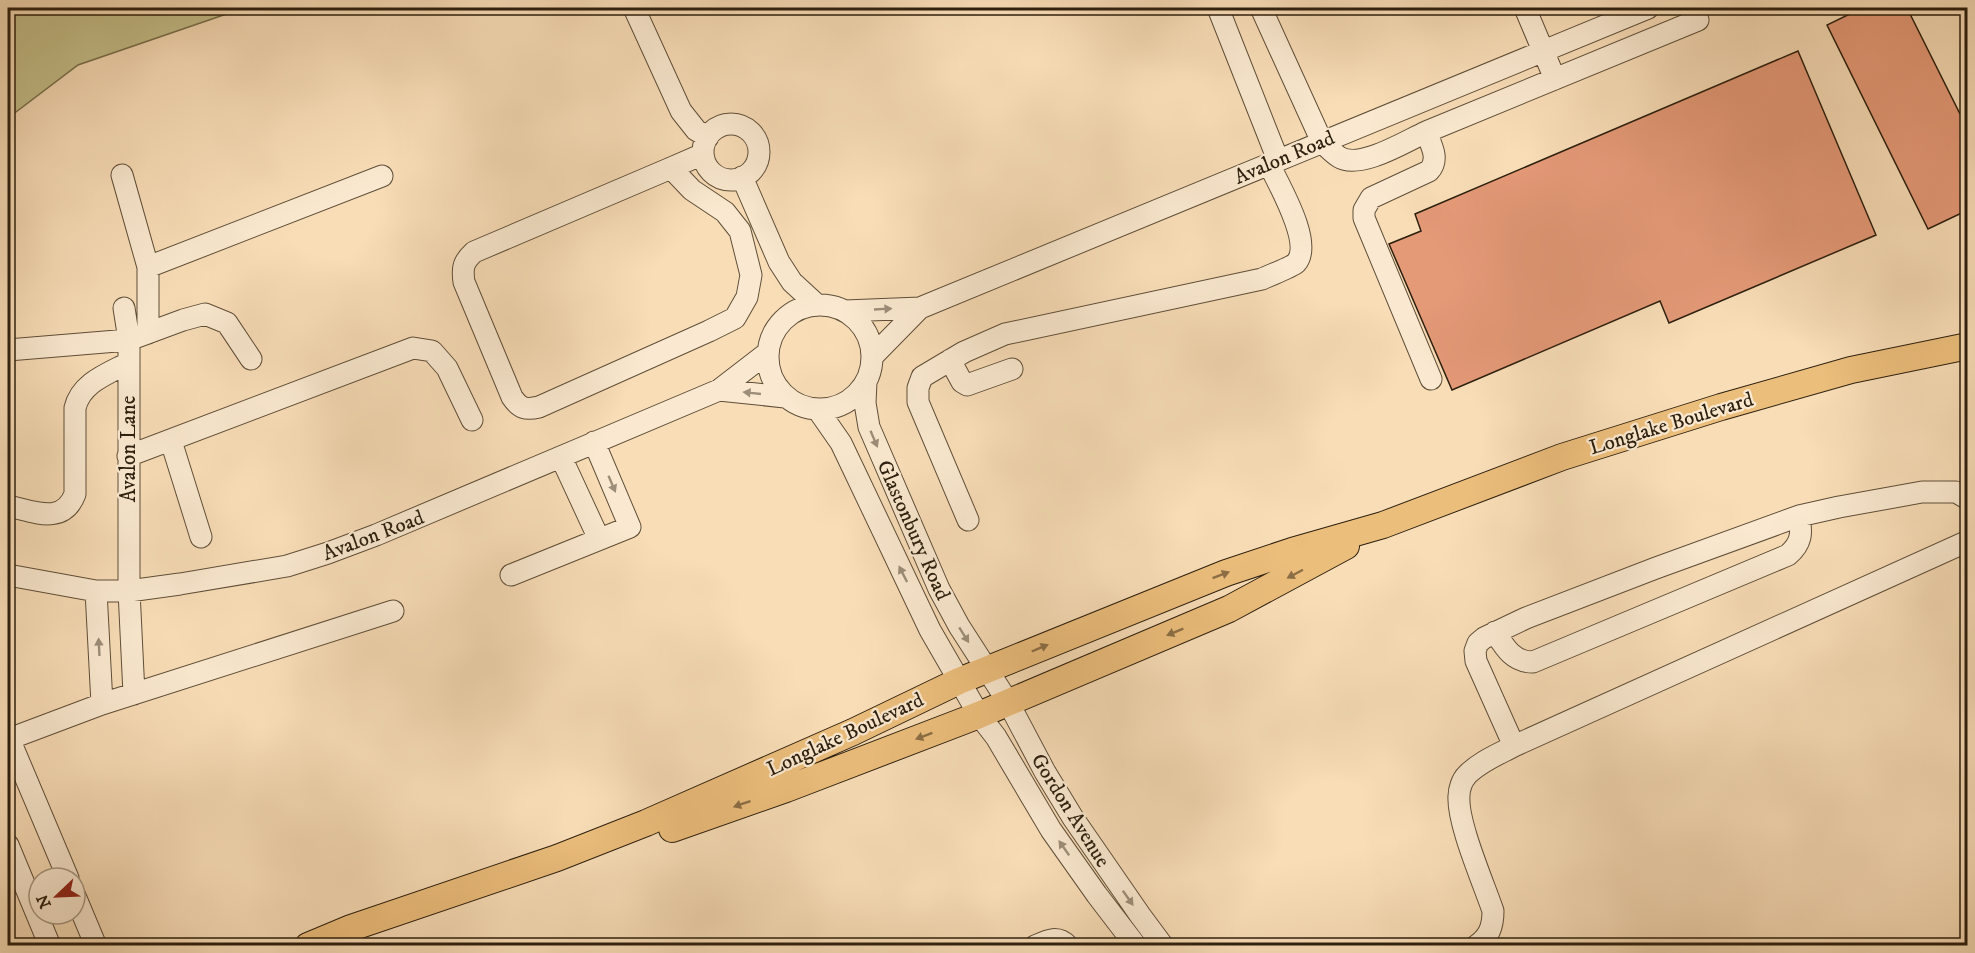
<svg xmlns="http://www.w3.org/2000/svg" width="1975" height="953" viewBox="0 0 1975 953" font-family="'IM FELL DW Pica',serif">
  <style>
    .green { fill: #c4bf89; stroke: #786f4c; stroke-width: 1.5 }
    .building { fill: #e49977; stroke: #2c1f0e; stroke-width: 1.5 }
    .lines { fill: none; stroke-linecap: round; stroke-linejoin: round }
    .minor-casing { stroke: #5f4e38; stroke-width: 23 }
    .major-casing { stroke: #2c1f0e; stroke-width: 28 }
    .path { stroke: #2c1f0e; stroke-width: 3; stroke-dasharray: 4.5 3; stroke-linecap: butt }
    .minor { stroke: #fae9d0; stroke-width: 21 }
    .major { stroke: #ecbe7c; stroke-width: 26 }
    .oneway { fill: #9d8e79 }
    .oneway2 { fill: #8c6e45 }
    .labels { text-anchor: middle; stroke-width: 4.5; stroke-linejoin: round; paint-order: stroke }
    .street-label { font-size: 21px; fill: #2c1f0e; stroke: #fae9d0 }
  </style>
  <rect width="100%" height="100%" fill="#f8ddb7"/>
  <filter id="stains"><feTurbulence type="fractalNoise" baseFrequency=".00333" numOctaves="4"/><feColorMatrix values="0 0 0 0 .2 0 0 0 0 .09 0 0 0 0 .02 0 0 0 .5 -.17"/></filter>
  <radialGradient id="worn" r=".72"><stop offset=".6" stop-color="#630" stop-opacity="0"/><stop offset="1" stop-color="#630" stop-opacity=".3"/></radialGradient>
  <path class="green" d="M8,8H244L78,65L8,118Z"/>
  <path class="building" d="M1862,8H1907L1968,130V210L1928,229L1827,25Z
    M1798,51L1876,235L1669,323L1660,301L1452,390L1389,244L1421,231L1415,214Z"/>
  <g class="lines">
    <defs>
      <path id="minor" d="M634,8L681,111L696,130L708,137
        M1218,8L1278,160
        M1261,8L1322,142C1327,147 1333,153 1339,157C1360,170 1406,141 1426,132C1431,145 1440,159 1429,171L1371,198L1364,210V218L1431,379
        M1525,8L1555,79
        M703 152a28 28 0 1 1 56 0a28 28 0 1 1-56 0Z
        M1426,132L1698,20
        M671,168L692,190L725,212L740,231L751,275L747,297L735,318L709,331L539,407C526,410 520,409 512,397L464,282C462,268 463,262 474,252L671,168L703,154
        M122,175L148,267V333
        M742,177L779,262L792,282L817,305
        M148,267L382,176
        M768 357a52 52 0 1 1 104 0a52 52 0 1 1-104 0Z
        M124,308L129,340V591L134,694
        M845,311L920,308L1648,8
        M8,350L129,340L183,320L205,314L227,323L251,359
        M872,357L920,308
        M950,360L962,382L967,385L1012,369
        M866,382L865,403L869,427L939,589L959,626L1008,702L1045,772L1073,818L1140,915L1163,946
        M719,390L785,397
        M818,410L841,443L930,630L979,715L996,737L1051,830L1097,895L1136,946
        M171,441L201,537
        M128,456L413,348L432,351L447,368L472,420
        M561,457L599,539
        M8,506C33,511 63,526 75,494V408C81,383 107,374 128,363
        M968,520L918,402V388L922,377L964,352L1005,334L1262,279C1270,275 1290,268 1296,263C1314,243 1278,184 1269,164
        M8,575L96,591H129L180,584L287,566L328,553L376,535L719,390L767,353
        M511,575L630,527L594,442
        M96,591L102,704
        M1495,632C1505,648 1513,662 1533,662L1788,555C1802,543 1802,533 1799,516
        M8,736L68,878
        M9,739L102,704L393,611
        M1514,746L1968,541
        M8,845L50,946
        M75,896L96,946
        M1035,946C1048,940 1058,935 1068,946
        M1476,946C1489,937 1493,927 1493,911C1484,884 1457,823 1459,796C1459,789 1462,780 1467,775C1479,762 1499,754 1514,746L1476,661L1475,651L1478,643L1484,638L1526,618L1656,568L1799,516L1839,507L1922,492H1956L1968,499"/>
      <path id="major" d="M672,829L786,789L979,715L1229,609L1346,546
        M308,946L351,928L557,858L646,823L853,732L959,681L1226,573L1292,551L1383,525L1562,457L1721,407L1851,370L1968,346"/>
    </defs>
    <use href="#minor" class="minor-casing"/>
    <use href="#major" class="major-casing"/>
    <path class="path" d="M278,946L288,941"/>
    <use href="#minor" class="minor"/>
    <use href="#major" class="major"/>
  </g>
  <defs><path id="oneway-solid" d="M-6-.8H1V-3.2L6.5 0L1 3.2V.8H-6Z" transform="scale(1.5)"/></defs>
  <g class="oneway">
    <use href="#oneway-solid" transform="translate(883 309) rotate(-3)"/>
    <use href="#oneway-solid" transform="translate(752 393) rotate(-174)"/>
    <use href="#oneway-solid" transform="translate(874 439) rotate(67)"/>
    <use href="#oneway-solid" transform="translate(612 484) rotate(67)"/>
    <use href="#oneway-solid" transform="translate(903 574) rotate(-117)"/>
    <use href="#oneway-solid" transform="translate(964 635) rotate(58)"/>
    <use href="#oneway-solid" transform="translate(99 647) rotate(-93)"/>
    <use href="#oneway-solid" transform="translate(1064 848) rotate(-125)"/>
    <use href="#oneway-solid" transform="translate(1128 898) rotate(55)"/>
  </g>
  <g class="oneway2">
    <use href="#oneway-solid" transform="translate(1295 574) rotate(152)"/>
    <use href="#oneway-solid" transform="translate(1221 575) rotate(-21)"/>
    <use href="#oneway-solid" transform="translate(1175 632) rotate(158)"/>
    <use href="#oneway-solid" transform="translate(1040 648) rotate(-23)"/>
    <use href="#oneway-solid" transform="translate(924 736) rotate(159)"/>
    <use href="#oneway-solid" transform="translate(742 804) rotate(161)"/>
  </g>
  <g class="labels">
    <g class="street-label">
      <text transform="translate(1284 157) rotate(-23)" y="7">Avalon Road</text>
      <text transform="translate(1671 423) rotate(-17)" y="7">Longlake Boulevard</text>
      <text transform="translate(128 449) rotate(-90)" y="7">Avalon Lane</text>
      <text transform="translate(914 530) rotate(66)" y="7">Glastonbury Road</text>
      <text transform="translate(373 535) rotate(-21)" y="7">Avalon Road</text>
      <text transform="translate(845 734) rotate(-25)" y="7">Longlake Boulevard</text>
      <text transform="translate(1071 810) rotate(58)" y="7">Gordon Avenue</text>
    </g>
  </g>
  <rect width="1975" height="953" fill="none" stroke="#f8ddb7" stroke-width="30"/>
  <rect x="9" y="9" width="1957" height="935" fill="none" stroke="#2c1f0e" stroke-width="3"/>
  <rect x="15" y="15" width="1945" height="923" fill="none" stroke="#2c1f0e" stroke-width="1.5"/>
  <g transform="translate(57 896) rotate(247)"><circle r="28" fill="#fae9d0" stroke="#a89882" stroke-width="1.5"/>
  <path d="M0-4.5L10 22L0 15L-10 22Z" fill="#8f2418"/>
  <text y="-9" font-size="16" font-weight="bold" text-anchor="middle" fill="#2c1f0e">N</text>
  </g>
  <rect width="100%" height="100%" filter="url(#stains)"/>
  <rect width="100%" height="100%" fill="url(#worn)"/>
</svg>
